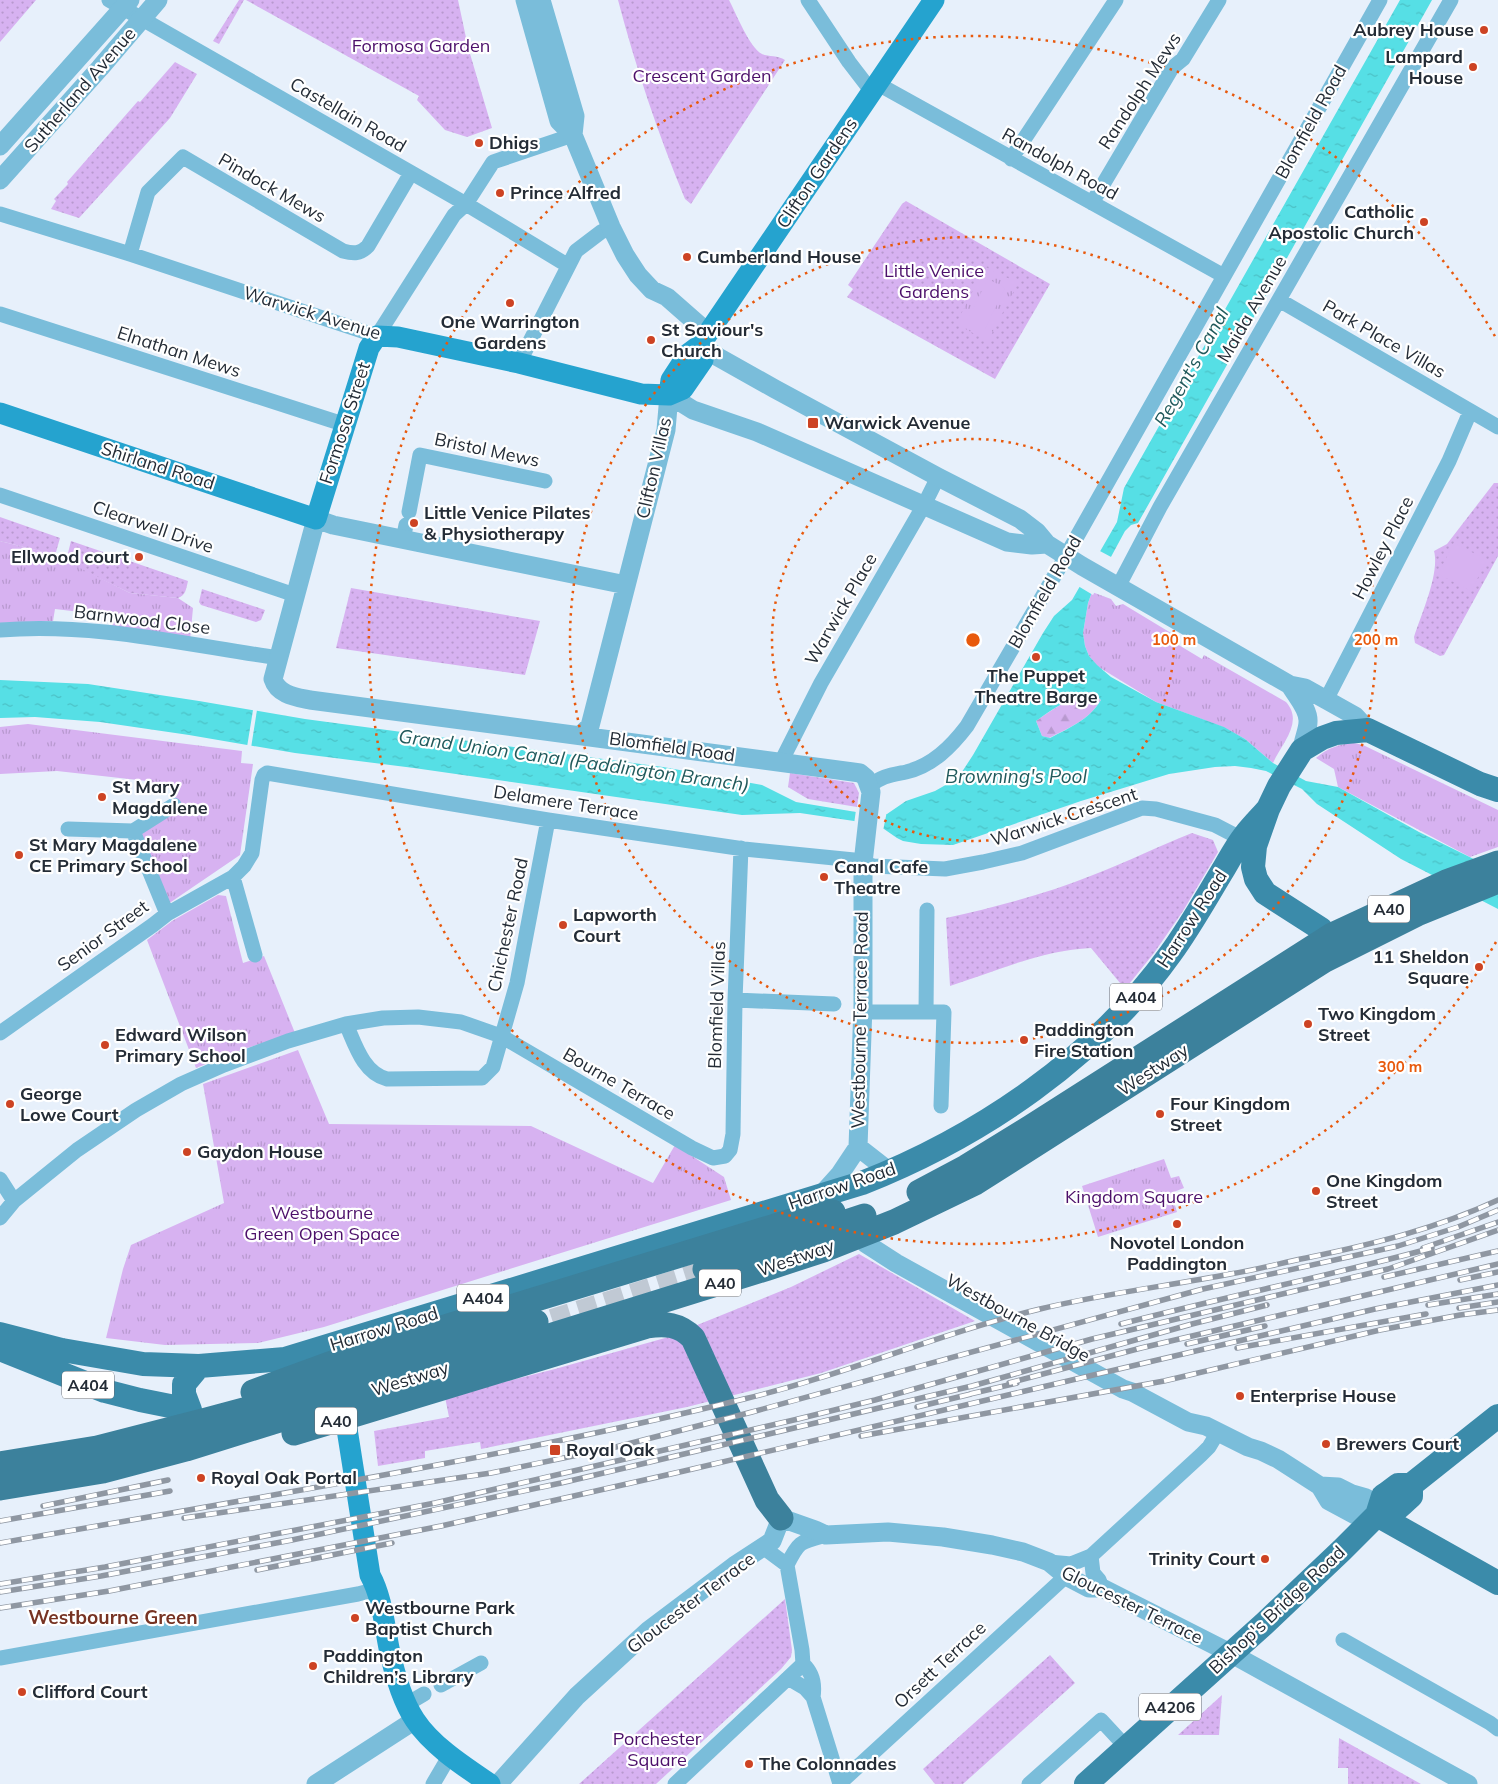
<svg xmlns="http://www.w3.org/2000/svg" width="1498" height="1784" viewBox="0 0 1498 1784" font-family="Mulish,sans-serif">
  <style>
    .grass { fill: url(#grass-dots) }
    .forest { fill: url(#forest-firs) }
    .park { fill: url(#park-tufts) }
    .pitch { fill: #d7b2f1 }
    .water { fill: url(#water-ripples); fill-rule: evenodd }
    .pier { fill: #e7f0fb }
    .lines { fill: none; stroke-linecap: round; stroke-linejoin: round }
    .tertiary-tunnel { stroke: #c0c9d4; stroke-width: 19; stroke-dasharray: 19 9; stroke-linecap: butt }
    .minor { stroke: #7abdda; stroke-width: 15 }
    .tertiary { stroke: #7abdda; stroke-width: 19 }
    .secondary { stroke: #25a3cf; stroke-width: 21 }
    .primary { stroke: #3b8baa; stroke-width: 24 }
    .trunk { stroke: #3c819c; stroke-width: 25 }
    .rail-casing { stroke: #8f97a2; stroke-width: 5.5 }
    .rail { stroke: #fff; stroke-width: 4; stroke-dasharray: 11; stroke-linecap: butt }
    .ring { fill: none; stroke: #e8590c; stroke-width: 2.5; stroke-dasharray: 2.5 5 }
    .poi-dot { fill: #cd4323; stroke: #fff; stroke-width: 2 }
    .labels { text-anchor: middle; stroke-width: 4.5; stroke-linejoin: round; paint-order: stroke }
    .shield { fill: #fff; stroke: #666b72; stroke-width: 1 }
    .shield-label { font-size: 16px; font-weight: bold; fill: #242c36 }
    .poi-label { font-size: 18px; font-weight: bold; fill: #242c36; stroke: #fff; text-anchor: start }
    .park-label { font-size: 18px; fill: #4c0f6a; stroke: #fff }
    .street-label { font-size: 18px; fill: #242c36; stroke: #fff }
    .water-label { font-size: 19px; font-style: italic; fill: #215a5c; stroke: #fff }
    .neighbourhood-label { font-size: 19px; font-weight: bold; fill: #773323; stroke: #fff }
    .centre { fill: #e8590c; stroke: #fff; stroke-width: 2.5 }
    .ring-label { font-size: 15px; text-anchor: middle; font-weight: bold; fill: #e8590c; stroke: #fff; stroke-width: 4.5; stroke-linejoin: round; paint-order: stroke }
  </style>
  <defs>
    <pattern id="grass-dots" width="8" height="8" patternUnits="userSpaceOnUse" patternTransform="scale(1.25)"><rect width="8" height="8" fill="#d7b2f1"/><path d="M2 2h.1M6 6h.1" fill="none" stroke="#b899cf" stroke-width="1.8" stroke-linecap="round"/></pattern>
    <pattern id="forest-firs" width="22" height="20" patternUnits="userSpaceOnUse" patternTransform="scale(1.25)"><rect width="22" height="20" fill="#d7b2f1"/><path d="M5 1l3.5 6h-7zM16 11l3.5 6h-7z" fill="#b899cf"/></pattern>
    <pattern id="park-tufts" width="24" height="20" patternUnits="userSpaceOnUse" patternTransform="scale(1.25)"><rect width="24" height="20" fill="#d7b2f1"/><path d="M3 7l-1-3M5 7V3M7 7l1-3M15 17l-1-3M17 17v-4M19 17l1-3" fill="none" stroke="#b899cf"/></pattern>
    <pattern id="water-ripples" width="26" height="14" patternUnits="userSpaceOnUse" patternTransform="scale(1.25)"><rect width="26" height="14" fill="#56dfe5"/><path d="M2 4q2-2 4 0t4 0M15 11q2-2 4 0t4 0" fill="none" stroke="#4bc0c5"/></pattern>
  </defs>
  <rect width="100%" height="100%" fill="#e7f0fb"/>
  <path class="grass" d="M0,0H36L0,42Z
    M239,0H244L219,44L213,41Z
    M246,0H458L468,47L492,128L467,137L445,130L417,100L419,96Z
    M618,0H729C736,13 749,47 762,54C769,57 778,55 785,60L691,204L685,199C658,134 636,68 618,0Z
    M175,62L197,74L170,118L79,218L51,209L56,201L54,199L68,184L67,182L138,101L140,102Z
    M906,201L1050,284L995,379L847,297L853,289L848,285L902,204Z
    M1494,483H1498V556L1444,655L1440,656L1415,643L1414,637C1421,615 1440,573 1434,551L1447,544Z
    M0,517L60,538L56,552L52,554L0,541Z
    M71,541L188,581C186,589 186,595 178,598L130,593L68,563L67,557Z
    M351,588L540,621L525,675L336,648Z
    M202,589L265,610L261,620L256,622L201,605L199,602Z
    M790,773L854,783L859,793L857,807L808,799L788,787Z
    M1192,833L1213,840L1218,852L1183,911L1154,953L1125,989L1091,948C1043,950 996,971 950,986L946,918C996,907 1046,894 1093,875C1127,862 1159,846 1192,833Z
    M859,1254L975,1321L821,1373L687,1407L481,1449L480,1442L425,1451V1458L378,1466L374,1431L449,1417L445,1397L555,1369L665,1338L791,1287Z
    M785,1599L792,1650L791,1657L781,1669L656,1784H579Z
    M1050,1655L1075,1683L963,1784H935L923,1769Z
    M1222,1695L1219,1735H1178Z
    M1339,1738L1421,1784H1348V1768H1338Z"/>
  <path class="forest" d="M1090,692L1101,700C1089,720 1069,728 1049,738L1042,736L1036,721C1053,709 1069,698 1090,692Z"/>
  <path class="park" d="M985,267L1018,283L988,341L956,324Z
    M0,541L52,554L130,593L178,598L193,608L190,640L112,626L114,616L55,609L53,621L0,623Z
    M1092,592L1111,599L1116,606L1123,604L1171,633L1177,644L1202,659L1204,655L1286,702C1304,722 1282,743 1273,763L1245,739L1223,727L1156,702L1097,666L1089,656L1085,646L1083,633L1088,603Z
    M28,724L242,751L241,763L253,764L240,855L168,904L139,835L180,807L171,789L147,781L57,771L0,774V727Z
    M1354,743L1363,745L1498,810V847L1470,857L1338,787L1334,769L1316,758C1328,748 1339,744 1354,743Z
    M218,895L226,896L243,963L264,956L295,1033L244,1049L196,1068L147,940L172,921Z
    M298,1050L329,1124L531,1126L653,1183L675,1145L724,1177L731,1200L324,1327L258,1343L165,1345L106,1338L123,1269L131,1245L224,1203L203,1084Z
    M1164,1159L1171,1178L1179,1176L1184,1188L1171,1193L1177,1212L1098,1237L1082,1186Z"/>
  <path class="pitch" d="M988,279L1005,288L985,329L967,320Z
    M1454,543L1487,560L1471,591L1438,574Z"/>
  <path class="water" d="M1400,0H1432L1138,523L1131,525L1125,531L1092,592L1088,603L1083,633L1085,646L1089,656L1097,665L1111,677L1156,702L1224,727L1245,739L1273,763L1306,781L1338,787L1419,832L1498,871V909L1401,859L1317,804L1302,789L1266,771L1251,768L1235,766L1215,767L1169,774L1081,801L953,845L921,844L903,841L897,838L884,829L854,821L800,813L742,815L414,768L295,753L189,735L100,722L35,717L0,718V680L88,684L199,701L305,719L663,767L762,785L796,802L856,812L887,814L906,801L935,791L958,778L973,755L1043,633L1054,616L1072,600L1117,522L1124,488ZM1090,692L1101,700C1089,720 1069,728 1050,738L1042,736L1036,721C1054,708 1069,698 1090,692Z"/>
  <path class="pier" d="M1098,550L1113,558L1093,595L1078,586Z
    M253,710H257L251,748L247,747Z
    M856,810L887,811L883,831L854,824Z"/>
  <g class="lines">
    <path class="tertiary-tunnel" d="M525,1327L718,1266"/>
    <path class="minor" d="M109,0L466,204L567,265
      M808,0L849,62L872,92
      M878,84L1224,276
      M1011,159L1116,0
      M1092,203L1172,68L1183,59L1219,0
      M0,214L130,254L377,336L454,215L466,204L493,162L573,135
      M130,254L148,192L183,157L343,251C354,254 360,254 368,246L411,173
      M1279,300L1498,427
      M0,314L346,425
      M519,363L576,251L601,232L611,227
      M0,495L295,595
      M409,512L420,455L545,481
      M403,540L406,525
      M1118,587L1160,507L1451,0
      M0,630C92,622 188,645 279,658
      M1326,700L1449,461L1470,412
      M781,762L821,683L924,505L938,477
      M870,786C881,776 891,775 906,772C932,766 951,747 967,726L1066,556L1380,0
      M68,829L133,831L174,805
      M133,831L167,914
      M233,877L255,955
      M735,1000L834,1004
      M863,1012H944L941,1106
      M926,1012L927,910
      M346,1024C355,1044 363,1073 387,1079L482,1078L493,1067L517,983L548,820
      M0,1033L153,925L167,914L233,877L244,866L252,853L262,780L264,775L267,773L548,820L744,849L854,860L873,866L945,869L983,862L1022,853L1142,808L1156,809L1215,825L1242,839
      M0,1179L14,1201
      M0,1218L14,1201L77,1150L136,1110L181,1084L224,1065L288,1041L346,1024L383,1018L418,1017L461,1022L501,1036L692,1148L713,1158L725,1156L730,1150L733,1134L735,1000L741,848
      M764,1548L787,1565L802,1650L803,1664
      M1091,1556L1093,1573L1099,1580L1102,1588
      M1049,1562L1071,1564L1091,1556L1201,1455L1209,1447L1218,1432
      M787,1565C799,1541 800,1542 826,1535
      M1343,1640L1490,1723L1498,1729
      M0,1658L358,1594L377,1589
      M803,1664C813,1673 815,1684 813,1697L840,1784
      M788,1678L805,1688L813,1697
      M441,1685L481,1663
      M407,1704L424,1694
      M840,1783L1066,1576
      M433,1784L450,1755
      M675,1784L803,1664
      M1029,1784L1101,1720L1126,1747"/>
    <path class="tertiary" d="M525,0L559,121L573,135L611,227L625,255L638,275L652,290L667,297L708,333
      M541,0L575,116L573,135
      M0,146L130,0
      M0,180L100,68L158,0
      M700,345L718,357L775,389L938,477L1020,519L1037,532L1047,544L1082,566L1290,685L1305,688L1355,716L1368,730
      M669,395L693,410L757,432L1007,542L1032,545L1047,544
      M626,585L333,525L316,519L273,679C278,695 296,697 310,700L853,772L860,773L866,778L871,792L863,863V1005L858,1147L840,1174L822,1194
      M1290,685C1296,696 1309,709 1308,722C1308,730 1303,740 1302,750
      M581,735L590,726L666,430L669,395
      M858,1147L890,1172
      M865,1243L896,1263L1123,1389L1132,1392L1188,1422L1206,1426L1248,1447L1261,1451L1278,1459L1320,1486L1329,1501L1355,1515H1377
      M1320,1486L1338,1487L1352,1494L1366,1498L1377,1515
      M316,1784L415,1720
      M498,1784L577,1696L649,1630L734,1566L772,1541L781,1518L815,1530L826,1535L888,1532L943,1537L992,1545L1023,1552L1049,1562L1066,1576L1089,1588H1102L1230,1653L1468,1784"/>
    <path class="secondary" d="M669,395L671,380L688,354L700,345L934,0
      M0,413L316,519L369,348L377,336L398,337L519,363L641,394L669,395L683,389L703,360L700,345
      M347,1429L370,1575C382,1597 384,1623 389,1648C394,1672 401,1699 415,1720C432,1746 465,1767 490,1784"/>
    <path class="primary" d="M1321,929L1265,893L1256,879L1253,867L1255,846L1268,809L1279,786L1302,750L1322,738L1336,733L1368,730L1480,784L1498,790
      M0,1334L62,1350L143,1364L199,1366L285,1359L862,1183C981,1136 1096,1058 1171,953C1190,927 1206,898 1223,870C1230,858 1237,845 1245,835C1252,826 1260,818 1268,809
      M0,1349L105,1391L140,1400L180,1408
      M190,1410L184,1394V1384L199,1366
      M1377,1515L1498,1583
      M1377,1515C1392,1517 1401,1505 1411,1496V1485
      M1086,1784L1264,1624L1342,1550L1377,1515L1383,1496L1386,1494L1398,1485H1411L1498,1416"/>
    <path class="trunk" d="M919,1192L966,1167L1031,1127L1332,935L1446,882L1498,863
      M705,1269L864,1216
      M253,1392L357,1354L811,1215L833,1212
      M294,1433L647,1326C665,1323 679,1324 693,1338L767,1500L781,1518
      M0,1464L97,1448L206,1420L281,1400L536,1322
      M0,1488L103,1471L186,1449L768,1268L823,1250L894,1222L975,1183L1325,960L1417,914L1498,881"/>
    <defs>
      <path id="rail" d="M1423,1248L1498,1222
        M1384,1277L1498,1251
        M1460,1280L1498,1272
        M1428,1305L1498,1294
        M1459,1308L1498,1302
        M1121,1324C1224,1297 1329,1276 1432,1248
        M1187,1344L1265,1326
        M1237,1348L1426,1314
        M1009,1383L1141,1348L1498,1264
        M970,1394L1017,1383
        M917,1407L971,1394
        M861,1436L1164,1381L1380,1330L1460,1315L1498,1310
        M43,1506L168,1480
        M184,1518L491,1473L612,1448L752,1412L1203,1289L1398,1246L1458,1227L1498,1210
        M0,1521L170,1491
        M0,1543C249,1499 499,1459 744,1399C845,1375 940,1333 1040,1309C1103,1294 1167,1286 1230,1274C1256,1270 1281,1263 1306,1258C1374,1244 1435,1229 1498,1200
        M257,1570L392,1543
        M0,1584L105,1567L435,1503L798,1419L875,1400L1092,1339L1388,1269L1498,1230
        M0,1592L101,1576L292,1540L561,1483L972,1386L1192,1324L1267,1305
        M0,1608L109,1591L441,1526L684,1471L1375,1309L1498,1285"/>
    </defs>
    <use href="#rail" class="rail-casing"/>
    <use href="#rail" class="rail"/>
  </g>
  <g class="ring">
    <circle cx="973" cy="640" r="201"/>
    <circle cx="973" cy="640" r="403"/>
    <path d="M1496 942A604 604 0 1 1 1496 338"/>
  </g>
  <g class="poi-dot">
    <circle cx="1484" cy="30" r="5"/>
    <circle cx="1473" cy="67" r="5"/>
    <circle cx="479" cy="143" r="5"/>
    <circle cx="500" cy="193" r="5"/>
    <circle cx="1424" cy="222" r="5"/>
    <circle cx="687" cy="257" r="5"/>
    <circle cx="510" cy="303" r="5"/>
    <circle cx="651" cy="340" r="5"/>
    <rect x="807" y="417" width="12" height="12" rx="2.5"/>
    <circle cx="414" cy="523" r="5"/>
    <circle cx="139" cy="557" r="5"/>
    <circle cx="1036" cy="657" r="5"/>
    <circle cx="102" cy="797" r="5"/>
    <circle cx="19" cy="855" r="5"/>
    <circle cx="824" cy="877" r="5"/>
    <circle cx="563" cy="925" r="5"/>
    <circle cx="1479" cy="967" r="5"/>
    <circle cx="1308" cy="1024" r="5"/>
    <circle cx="1024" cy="1040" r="5"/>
    <circle cx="105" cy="1045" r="5"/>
    <circle cx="10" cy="1104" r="5"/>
    <circle cx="1160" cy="1114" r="5"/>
    <circle cx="187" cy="1152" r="5"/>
    <circle cx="1316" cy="1191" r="5"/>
    <circle cx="1177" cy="1224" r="5"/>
    <circle cx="1240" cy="1396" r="5"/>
    <circle cx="1326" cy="1444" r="5"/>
    <rect x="549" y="1444" width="12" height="12" rx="2.5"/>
    <circle cx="201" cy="1478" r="5"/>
    <circle cx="1265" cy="1559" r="5"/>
    <circle cx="355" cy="1618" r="5"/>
    <circle cx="313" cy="1666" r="5"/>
    <circle cx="22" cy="1692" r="5"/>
    <circle cx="749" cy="1764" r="5"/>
  </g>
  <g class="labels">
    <g class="shield">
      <rect x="1368" y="895.5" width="42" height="27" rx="4"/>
      <rect x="1110" y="983.5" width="52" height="27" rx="4"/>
      <rect x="699" y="1269.5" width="42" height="27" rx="4"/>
      <rect x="457" y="1284.5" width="52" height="27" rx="4"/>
      <rect x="62" y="1371.5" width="52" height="27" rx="4"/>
      <rect x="315" y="1407.5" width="42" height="27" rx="4"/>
      <rect x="1139" y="1693.5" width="62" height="27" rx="4"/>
    </g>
    <g class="shield-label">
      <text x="1389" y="915">A40</text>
      <text x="1136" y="1003">A404</text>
      <text x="720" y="1289">A40</text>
      <text x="483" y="1304">A404</text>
      <text x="88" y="1391">A404</text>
      <text x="336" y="1427">A40</text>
      <text x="1170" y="1713">A4206</text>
    </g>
    <g class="poi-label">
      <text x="1474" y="36" text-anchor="end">Aubrey House</text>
      <text x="1463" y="63" text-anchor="end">Lampard<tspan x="1463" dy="21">House</tspan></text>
      <text x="489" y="149">Dhigs</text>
      <text x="510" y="199">Prince Alfred</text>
      <text x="1414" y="218" text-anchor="end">Catholic<tspan x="1414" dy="21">Apostolic Church</tspan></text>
      <text x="697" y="263">Cumberland House</text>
      <text x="510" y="328" text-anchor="middle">One Warrington<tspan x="510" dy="21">Gardens</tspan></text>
      <text x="661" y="336">St Saviour's<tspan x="661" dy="21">Church</tspan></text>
      <text x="824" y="429">Warwick Avenue</text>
      <text x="424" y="519">Little Venice Pilates<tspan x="424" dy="21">&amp; Physiotherapy</tspan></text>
      <text x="129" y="563" text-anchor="end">Ellwood court</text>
      <text x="1036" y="682" text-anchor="middle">The Puppet<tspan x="1036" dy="21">Theatre Barge</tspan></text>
      <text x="112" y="793">St Mary<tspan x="112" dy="21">Magdalene</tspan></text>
      <text x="29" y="851">St Mary Magdalene<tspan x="29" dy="21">CE Primary School</tspan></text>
      <text x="834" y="873">Canal Cafe<tspan x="834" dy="21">Theatre</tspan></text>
      <text x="573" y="921">Lapworth<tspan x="573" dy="21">Court</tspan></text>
      <text x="1469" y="963" text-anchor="end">11 Sheldon<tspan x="1469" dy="21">Square</tspan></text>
      <text x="1318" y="1020">Two Kingdom<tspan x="1318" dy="21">Street</tspan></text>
      <text x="1034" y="1036">Paddington<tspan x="1034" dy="21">Fire Station</tspan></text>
      <text x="115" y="1041">Edward Wilson<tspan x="115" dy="21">Primary School</tspan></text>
      <text x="20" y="1100">George<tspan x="20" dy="21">Lowe Court</tspan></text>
      <text x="1170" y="1110">Four Kingdom<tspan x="1170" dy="21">Street</tspan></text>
      <text x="197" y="1158">Gaydon House</text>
      <text x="1326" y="1187">One Kingdom<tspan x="1326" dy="21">Street</tspan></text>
      <text x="1177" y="1249" text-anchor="middle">Novotel London<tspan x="1177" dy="21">Paddington</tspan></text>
      <text x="1250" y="1402">Enterprise House</text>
      <text x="1336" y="1450">Brewers Court</text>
      <text x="566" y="1456">Royal Oak</text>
      <text x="211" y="1484">Royal Oak Portal</text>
      <text x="1255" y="1565" text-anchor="end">Trinity Court</text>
      <text x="365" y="1614">Westbourne Park<tspan x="365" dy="21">Baptist Church</tspan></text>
      <text x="323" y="1662">Paddington<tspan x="323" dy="21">Children’s Library</tspan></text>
      <text x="32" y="1698">Clifford Court</text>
      <text x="759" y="1770">The Colonnades</text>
    </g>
    <g class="park-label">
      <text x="421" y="52">Formosa Garden</text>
      <text x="702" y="82">Crescent Garden</text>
      <text x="934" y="277">Little Venice<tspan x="934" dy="21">Gardens</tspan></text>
      <text x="1134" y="1203">Kingdom Square</text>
      <text x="322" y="1219">Westbourne<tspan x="322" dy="21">Green Open Space</tspan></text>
      <text x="657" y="1745">Porchester<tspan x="657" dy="21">Square</tspan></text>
    </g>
    <g class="street-label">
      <text transform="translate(80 90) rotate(-49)" y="6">Sutherland Avenue</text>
      <text transform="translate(1140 91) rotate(-57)" y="6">Randolph Mews</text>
      <text transform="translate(348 115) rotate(30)" y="6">Castellain Road</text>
      <text transform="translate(1311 122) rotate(-61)" y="6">Blomfield Road</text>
      <text transform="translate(1060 164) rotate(29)" y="6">Randolph Road</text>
      <text transform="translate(817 173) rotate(-56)" y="6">Clifton Gardens</text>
      <text transform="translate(272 188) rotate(30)" y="6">Pindock Mews</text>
      <text transform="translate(1252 309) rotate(-60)" y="6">Maida Avenue</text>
      <text transform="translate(312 313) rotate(17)" y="6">Warwick Avenue</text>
      <text transform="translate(1384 339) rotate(30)" y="6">Park Place Villas</text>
      <text transform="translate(179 352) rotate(18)" y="6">Elnathan Mews</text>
      <text transform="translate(345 423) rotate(-72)" y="6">Formosa Street</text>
      <text transform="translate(487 450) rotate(12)" y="6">Bristol Mews</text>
      <text transform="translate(158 466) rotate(18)" y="6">Shirland Road</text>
      <text transform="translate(654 468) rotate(-77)" y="6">Clifton Villas</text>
      <text transform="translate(153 527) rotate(19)" y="6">Clearwell Drive</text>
      <text transform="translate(1383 548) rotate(-63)" y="6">Howley Place</text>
      <text transform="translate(1045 592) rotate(-60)" y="6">Blomfield Road</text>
      <text transform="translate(841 609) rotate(-60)" y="6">Warwick Place</text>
      <text transform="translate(142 620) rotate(7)" y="6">Barnwood Close</text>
      <text transform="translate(672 747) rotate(8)" y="6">Blomfield Road</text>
      <text transform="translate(566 803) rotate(9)" y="6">Delamere Terrace</text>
      <text transform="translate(1064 817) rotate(-18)" y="6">Warwick Crescent</text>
      <text transform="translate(1192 919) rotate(-57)" y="6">Harrow Road</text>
      <text transform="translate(508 925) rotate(-78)" y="6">Chichester Road</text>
      <text transform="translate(103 936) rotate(-36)" y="6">Senior Street</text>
      <text transform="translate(717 1005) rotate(-88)" y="6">Blomfield Villas</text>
      <text transform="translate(860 1020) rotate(-89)" y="6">Westbourne Terrace Road</text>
      <text transform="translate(1153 1070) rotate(-33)" y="6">Westway</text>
      <text transform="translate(619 1084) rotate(30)" y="6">Bourne Terrace</text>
      <text transform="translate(842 1186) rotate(-19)" y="6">Harrow Road</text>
      <text transform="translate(796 1258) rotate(-19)" y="6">Westway</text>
      <text transform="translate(1018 1318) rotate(29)" y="6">Westbourne Bridge</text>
      <text transform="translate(384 1329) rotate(-17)" y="6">Harrow Road</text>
      <text transform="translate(410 1379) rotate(-17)" y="6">Westway</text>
      <text transform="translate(691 1603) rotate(-37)" y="6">Gloucester Terrace</text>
      <text transform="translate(1132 1605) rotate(26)" y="6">Gloucester Terrace</text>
      <text transform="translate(1277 1610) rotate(-43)" y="6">Bishop's Bridge Road</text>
      <text transform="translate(940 1665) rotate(-43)" y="6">Orsett Terrace</text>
    </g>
    <g class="water-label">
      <text transform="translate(1191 367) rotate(-61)" y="7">Regent's Canal</text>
      <text transform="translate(574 760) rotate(8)" y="7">Grand Union Canal (Paddington Branch)</text>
      <text x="1016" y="783">Browning's Pool</text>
    </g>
    <g class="neighbourhood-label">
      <text x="113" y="1624">Westbourne Green</text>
    </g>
  </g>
  <circle cx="973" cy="640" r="8" class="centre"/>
  <g class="ring-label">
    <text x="1174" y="645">100 m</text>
    <text x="1376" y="645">200 m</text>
    <text x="1400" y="1072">300 m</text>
  </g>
</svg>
